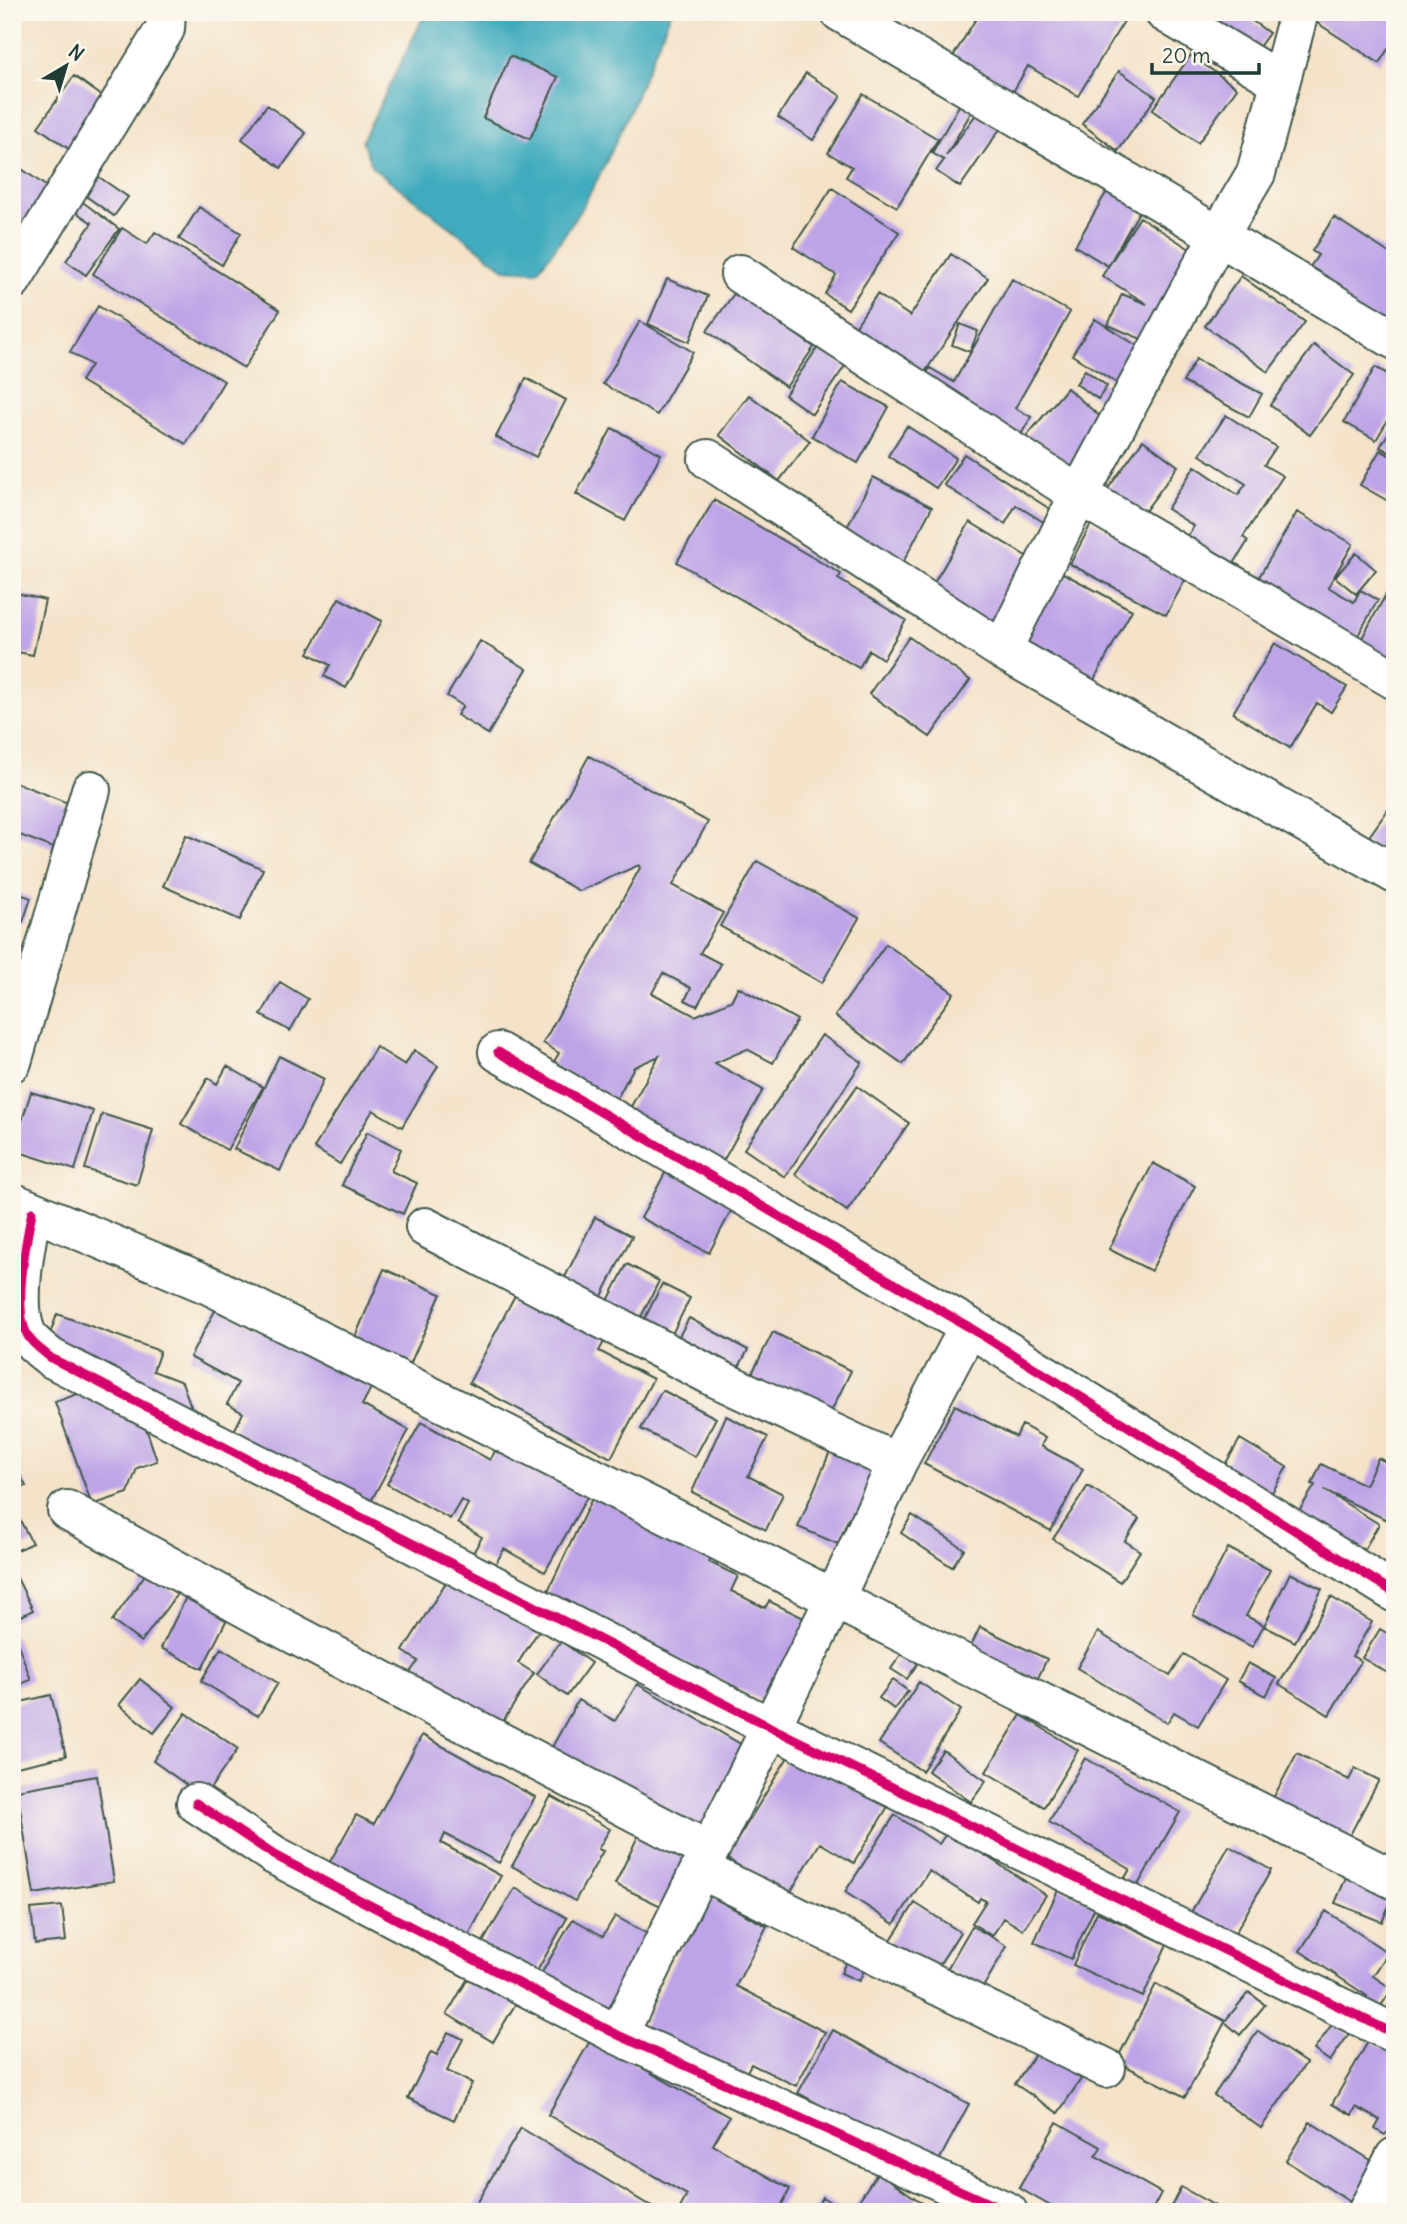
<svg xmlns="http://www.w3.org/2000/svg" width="1407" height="2224" viewBox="0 0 1407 2224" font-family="Delius,sans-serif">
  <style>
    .water { fill: #3fabbe; stroke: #2f7479; stroke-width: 2 }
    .building { fill: #bea4e7 }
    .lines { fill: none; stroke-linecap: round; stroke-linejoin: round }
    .minor-casing { stroke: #3f564a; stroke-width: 42 }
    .minor { stroke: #fff; stroke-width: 38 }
    .cycleway-casing { stroke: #fbf7ec; stroke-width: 13 }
    .cycleway { stroke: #d6006c; stroke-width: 9 }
  </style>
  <rect width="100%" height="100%" fill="#fbf7ec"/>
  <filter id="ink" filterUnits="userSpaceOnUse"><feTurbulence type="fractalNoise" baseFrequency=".0143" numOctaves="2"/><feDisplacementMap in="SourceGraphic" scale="14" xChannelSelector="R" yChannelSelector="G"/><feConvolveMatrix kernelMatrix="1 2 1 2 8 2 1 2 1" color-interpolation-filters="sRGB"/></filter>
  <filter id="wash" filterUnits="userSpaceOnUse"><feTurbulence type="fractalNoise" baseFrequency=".00686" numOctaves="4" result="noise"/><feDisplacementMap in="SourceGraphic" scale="28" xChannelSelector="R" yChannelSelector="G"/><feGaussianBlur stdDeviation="1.57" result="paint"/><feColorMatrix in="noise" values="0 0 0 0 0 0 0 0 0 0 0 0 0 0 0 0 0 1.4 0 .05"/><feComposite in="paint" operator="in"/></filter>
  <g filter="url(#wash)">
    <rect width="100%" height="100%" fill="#f4e3c9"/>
    <path class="water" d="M426,12H671C634,100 599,198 537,271L505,269L372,167L362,141Z"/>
    <g id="blocks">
      <path class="building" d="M980,12H1110L1124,21L1078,96L1028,66L1006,104L946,68Z
        M1200,12H1240L1269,33L1256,51Z
        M1311,12H1395V38L1379,63L1308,17Z
        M1191,55L1237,88L1198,143L1152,110Z
        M510,56L558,77L530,139L483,118Z
        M1119,71L1156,97L1118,151L1082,124Z
        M806,73L841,96L813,140L778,117Z
        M74,76L109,101L73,152L38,127Z
        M863,94L938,139L897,207L846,177L852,167L828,153Z
        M961,102L973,109L946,156L977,113L1000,129L960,187L936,171L944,160L932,153Z
        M267,105L306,133L281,168L242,139Z
        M12,162L54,192L12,249Z
        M96,175L128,197L114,216L83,194Z
        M1110,186L1143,205L1108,266L1075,246Z
        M832,188L899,232L848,309L825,294L836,275L793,247Z
        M80,200L119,229L86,275L66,261L92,223L73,210Z
        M199,207L241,233L222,265L179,239Z
        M1140,217L1196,253L1146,341L1108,325L1122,294L1147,304L1102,276Z
        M1334,217L1395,257V312L1383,330L1303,277L1318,255L1312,251Z
        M122,228L147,244L155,232L280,310L244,368L93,274Z
        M951,254L988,278L919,381L847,339L877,294L910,316Z
        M1241,276L1305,322L1268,372L1205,326Z
        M667,279L708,296L689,342L648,324Z
        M1012,279L1070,312L1015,408L1031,417L1018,440L920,384L930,368L954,382Z
        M736,291L814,347L786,387L707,331Z
        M98,306L224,381L186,444L81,381L91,365L70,352Z
        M1095,319L1139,347L1117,383L1072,355Z
        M640,321L693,352L657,415L603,384Z
        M960,324L978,331L970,352L952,345Z
        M1314,345L1354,375L1310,435L1270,405Z
        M818,347L845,366L812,414L785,395Z
        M1196,359L1262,394L1249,417L1183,382Z
        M1375,367L1395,378V408L1376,440L1344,422Z
        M1085,370L1107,386L1098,399L1076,384Z
        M526,378L566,400L536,457L496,437Z
        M842,382L889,407L858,463L812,436Z
        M1067,388L1111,426L1064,482L1020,444Z
        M749,395L810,441L779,481L719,435Z
        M1226,415L1276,447L1264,465L1283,476L1243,537L1248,541L1230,570L1184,541L1194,526L1167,509L1195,466L1238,495L1246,484L1200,455Z
        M1395,422V455L1380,447Z
        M907,426L956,458L936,488L888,456Z
        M612,428L661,454L625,521L576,494Z
        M1143,440L1178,466L1137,522L1102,497Z
        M1380,450L1395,458V505L1360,485Z
        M964,454L1053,511L1045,523L1016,505L1005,524L944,485Z
        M873,477L932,507L899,570L841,539Z
        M714,500L841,574L838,579L906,620L883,659L869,650L859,668L677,562Z
        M1297,512L1353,544L1328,587L1354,602L1360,590L1378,600L1352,646L1252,589Z
        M970,522L1031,559L989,630L928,593Z
        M1092,522L1189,573L1166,615L1070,564Z
        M1356,553L1376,570L1356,594L1335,577Z
        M1061,572L1132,610L1090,687L1019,648Z
        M1395,578V666L1358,645Z
        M12,592L45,600L33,655L12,651Z
        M339,598L382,621L346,688L324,676L330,665L308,653Z
        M909,637L970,680L930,737L869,694Z
        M480,641L527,669L488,734L457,715L463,706L447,696Z
        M1275,643L1347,687L1331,712L1317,703L1290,748L1233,713Z
        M589,756L708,822L673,885L723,913L700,953L721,964L697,1006L685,1000L691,988L663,973L652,993L695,1016L731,1001L738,987L797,1020L773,1063L747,1049L715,1063L763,1090L717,1172L624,1119L659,1056L634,1067L616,1100L552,1065L559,1053L543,1043L640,868L639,865L579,891L529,863Z
        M12,781L73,805L56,849L12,832Z
        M1395,800V863L1365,842Z
        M186,835L263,869L240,920L163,886Z
        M757,861L859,918L822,983L720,926Z
        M12,891L31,898L23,922L12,918Z
        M886,944L954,993L903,1064L835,1016Z
        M280,982L308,999L290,1031L261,1015Z
        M822,1035L862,1062L785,1177L744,1149Z
        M376,1047L405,1065L414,1050L438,1066L402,1127L373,1110L340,1164L314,1148Z
        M279,1056L324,1079L280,1171L234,1149Z
        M227,1066L263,1087L227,1150L181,1124L208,1078L217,1084Z
        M857,1086L909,1123L847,1211L795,1174Z
        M31,1092L93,1111L75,1170L13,1150Z
        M102,1114L153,1130L137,1185L85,1169Z
        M367,1132L401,1149L391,1171L417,1183L403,1214L342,1185Z
        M672,1160L739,1196L709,1253L641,1218Z
        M1153,1163L1195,1186L1151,1271L1109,1249Z
        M595,1217L632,1236L598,1304L561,1285Z
        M627,1264L659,1281L635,1329L602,1312Z
        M384,1269L441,1294L408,1369L352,1344Z
        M523,1280L612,1327L599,1351L653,1379L611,1458L469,1383Z
        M662,1284L690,1298L667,1344L639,1330Z
        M217,1307L371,1388L362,1405L409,1430L369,1505L233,1433L243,1413L227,1404L238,1383L190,1357Z
        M57,1314L160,1351L153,1371L182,1382L194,1415L147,1431L157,1461L137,1468L128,1493L92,1505L55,1402L114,1381L48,1340Z
        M689,1318L748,1350L732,1380L673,1347Z
        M773,1332L851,1371L824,1426L745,1387Z
        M662,1390L716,1418L695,1457L641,1429Z
        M955,1405L1016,1437L1022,1425L1045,1438L1041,1446L1083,1469L1051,1531L924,1464Z
        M726,1416L768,1437L748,1476L783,1494L766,1530L692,1492Z
        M421,1422L490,1460L498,1446L587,1497L545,1572L504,1549L495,1565L473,1553L482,1537L458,1523L468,1504L461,1500L450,1519L387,1484Z
        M1240,1439L1287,1467L1260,1513L1213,1485Z
        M835,1440L889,1463L864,1524L849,1517L838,1544L798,1527Z
        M1378,1458L1395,1466V1509L1389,1521L1324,1490L1379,1524L1358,1560L1293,1521L1315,1485L1312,1484L1321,1464L1365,1485Z
        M12,1460L26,1486L12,1493Z
        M1088,1486L1139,1519L1125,1541L1140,1551L1120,1582L1053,1539Z
        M595,1492L715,1550L709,1562L738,1576L731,1591L765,1608L769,1601L816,1624L775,1707L546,1595Z
        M12,1505L32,1543L12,1553Z
        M912,1515L964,1549L952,1567L901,1533Z
        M1228,1548L1270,1570L1246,1616L1264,1625L1252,1647L1193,1615Z
        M12,1568L33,1610L12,1621Z
        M453,1571L541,1627L518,1663L534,1673L496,1732L408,1675L418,1661L403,1651Z
        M147,1572L177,1594L141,1642L112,1621Z
        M1290,1573L1322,1589L1295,1642L1264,1626Z
        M190,1589L232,1609L202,1669L161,1648Z
        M1331,1597L1372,1622L1352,1656L1361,1661L1329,1715L1279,1684Z
        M980,1627L1047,1659L1037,1680L970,1648Z
        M1380,1629L1395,1638V1668L1391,1675L1362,1658Z
        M1098,1632L1170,1676L1184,1654L1226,1680L1198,1726L1174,1712L1167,1723L1077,1668Z
        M15,1636L31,1680L12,1687V1637Z
        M561,1641L591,1663L567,1696L537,1674Z
        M221,1648L278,1683L258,1716L201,1681Z
        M902,1653L918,1663L907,1679L891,1669Z
        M1248,1663L1276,1678L1266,1696L1238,1681Z
        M140,1679L175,1707L154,1733L119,1705Z
        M893,1680L908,1691L894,1709L879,1698Z
        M919,1682L961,1710L922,1771L879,1743Z
        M637,1684L744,1746L700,1832L552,1747L578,1700L615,1721Z
        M51,1695L66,1756L12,1768V1704Z
        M186,1713L238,1749L204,1797L153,1761Z
        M1021,1715L1078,1750L1044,1807L986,1772Z
        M422,1735L535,1797L499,1863L445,1834L441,1843L501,1876L461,1949L323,1874L356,1815L374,1824Z
        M943,1750L986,1781L971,1802L928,1771Z
        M791,1752L890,1803L854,1863L820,1843L788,1896L726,1858Z
        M1297,1753L1349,1780L1355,1768L1379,1780L1343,1848L1268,1808Z
        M1085,1758L1180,1812L1131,1897L1118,1890L1130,1869L1049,1822Z
        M97,1776L114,1881L34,1894L17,1790Z
        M551,1796L610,1829L598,1849L603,1851L575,1901L512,1866Z
        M895,1815L939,1844L948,1831L1046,1895L1023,1930L1004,1918L992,1936L972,1923L986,1901L980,1898L978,1902L929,1871L894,1924L845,1892Z
        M640,1832L692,1857L667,1909L615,1884Z
        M1229,1846L1271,1870L1233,1937L1190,1914Z
        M1348,1873L1395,1892L1382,1922L1335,1903Z
        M515,1888L567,1918L533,1978L480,1947Z
        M1059,1888L1096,1905L1071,1959L1034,1942Z
        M706,1894L767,1926L736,1986L825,2032L796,2086L751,2064L740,2085L640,2032Z
        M915,1903L960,1932L933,1975L887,1946Z
        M62,1906L66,1941L35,1944L31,1909Z
        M1326,1911L1388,1953L1373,1976L1392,1989L1373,2018L1359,2008L1367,1996L1300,1951Z
        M1097,1912L1167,1944L1143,1997L1073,1965Z
        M615,1916L660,1941L615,2019L540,1976L573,1919L603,1936Z
        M972,1926L1007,1946L982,1989L947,1969Z
        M848,1957L866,1966L859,1981L841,1973Z
        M473,1970L519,1998L493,2042L447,2014Z
        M1156,1984L1225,2021L1249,1992L1265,2005L1240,2035L1225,2022L1185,2097L1116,2061Z
        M1333,2023L1349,2034L1330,2061L1314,2050Z
        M833,2030L969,2104L935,2168L798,2093Z
        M1258,2031L1306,2063L1261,2128L1214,2095Z
        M448,2032L463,2039L447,2071L472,2083L454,2120L408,2098L431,2052L437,2055Z
        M591,2039L729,2117L713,2145L790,2189L778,2212H678L687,2195L548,2115Z
        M1369,2040L1395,2053V2122L1385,2135L1375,2129L1380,2120L1356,2107L1352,2115L1332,2104Z
        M1038,2050L1081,2079L1058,2113L1015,2084Z
        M1057,2122L1101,2147L1096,2156L1161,2193L1151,2212H1061L1019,2188Z
        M1310,2122L1377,2164L1352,2203L1286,2161Z
        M521,2128L660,2212H471Z
        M878,2172L935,2212H851Z
        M1181,2187L1226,2212H1168Z
        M822,2197L847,2212H813Z"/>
    </g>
  </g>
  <g filter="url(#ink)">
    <use href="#blocks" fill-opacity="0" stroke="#3f564a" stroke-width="2"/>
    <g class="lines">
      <defs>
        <path id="minor" d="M840,12L1395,340
          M1164,12L1279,81
          M740,274L1079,495L1395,680
          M12,280L165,29L166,12
          M708,459L1002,650L1395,874
          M1002,650L1079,495L1218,237L1256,173L1299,12
          M498,1052L969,1327L1395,1593
          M12,1062L91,790
          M12,1202L211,1286L1395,1880
          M32,1212C26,1241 11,1315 30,1339C35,1346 44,1352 51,1358L770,1727L1395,2034
          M425,1227L716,1378L897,1463
          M67,1510L271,1622L709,1851
          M196,1803L274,1855L618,2035L1008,2212
          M700,1869L1106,2068
          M618,2035L835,1598L897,1463L969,1327
          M1367,2212L1395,2157"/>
      </defs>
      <use href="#minor" class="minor-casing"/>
      <use href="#minor" class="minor"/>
      <defs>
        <path id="cycleway" d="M498,1052L969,1327L1395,1593
          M32,1212C26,1241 11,1315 30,1339C35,1346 44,1352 51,1358L770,1727L1395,2034
          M196,1803L274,1855L618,2035L1008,2212"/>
      </defs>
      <use href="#cycleway" class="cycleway-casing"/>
      <use href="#cycleway" class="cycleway"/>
    </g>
  </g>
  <rect width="1407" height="2224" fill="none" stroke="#fbf7ec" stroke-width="42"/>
  <g transform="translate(66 66) rotate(38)" stroke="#fbf7ec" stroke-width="5" paint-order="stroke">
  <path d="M0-5L12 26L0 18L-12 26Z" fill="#1f3d34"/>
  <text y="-10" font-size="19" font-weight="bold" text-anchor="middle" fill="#1f3d34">N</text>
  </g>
  <path d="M1152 63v10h107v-10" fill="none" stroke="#1f3d34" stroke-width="3.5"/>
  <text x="1162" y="63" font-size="21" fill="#1f3d34" stroke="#fbf7ec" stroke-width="5" paint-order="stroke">20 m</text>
</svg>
